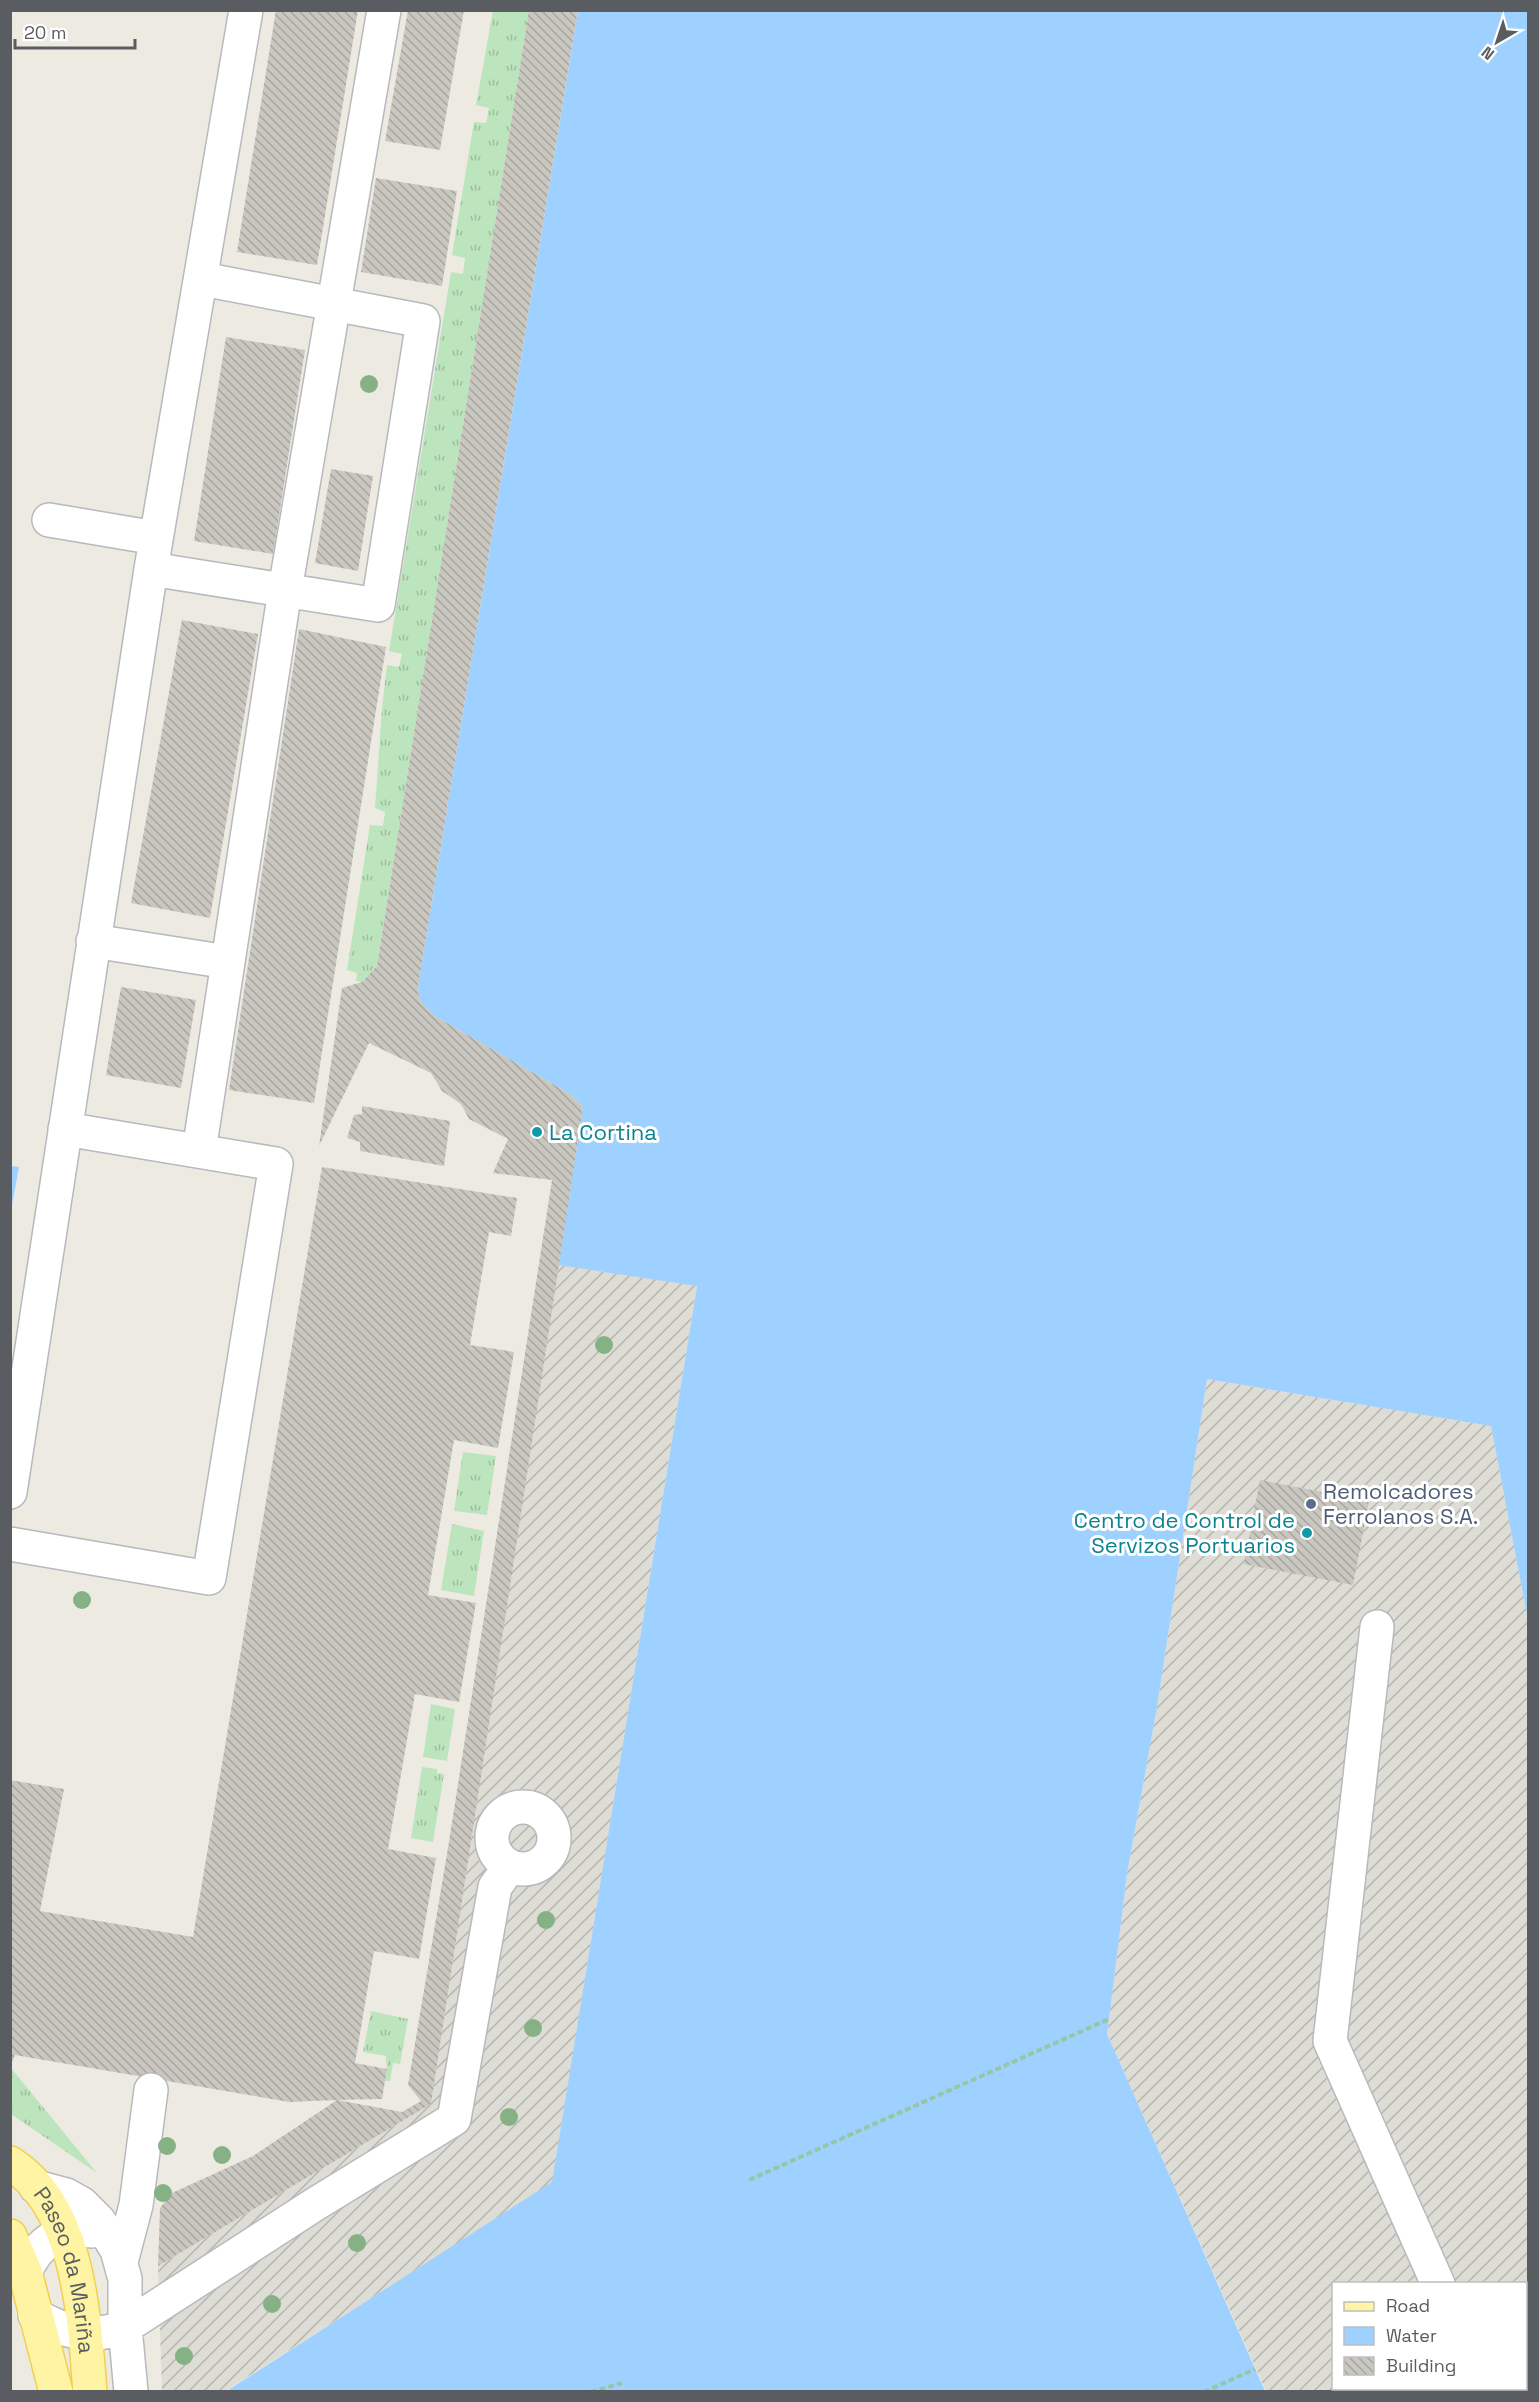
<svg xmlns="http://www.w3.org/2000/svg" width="1539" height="2402" viewBox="0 0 1539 2402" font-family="'Space Grotesk',sans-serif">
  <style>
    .industrial { fill: url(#industrial-furrows); fill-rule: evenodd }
    .grass { fill: url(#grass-tufts) }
    .water { fill: #9ed1ff }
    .building { fill: url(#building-back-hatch) }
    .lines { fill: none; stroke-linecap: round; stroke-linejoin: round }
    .minor-casing { stroke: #b6b9be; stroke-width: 36 }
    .major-casing { stroke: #f3ce53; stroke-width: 36 }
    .path { stroke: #95c6a5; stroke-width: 4; stroke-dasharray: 6 3; stroke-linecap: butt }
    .minor { stroke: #fff; stroke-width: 33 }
    .major { stroke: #fff4a3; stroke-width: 33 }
    .tree { fill: #86b185 }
    .culture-dot { fill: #0f9aa8; stroke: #fff; stroke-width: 2 }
    .service-dot { fill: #5c6f8a; stroke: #fff; stroke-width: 2 }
    .labels { text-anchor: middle; stroke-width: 6; stroke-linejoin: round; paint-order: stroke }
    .culture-label { font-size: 22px; fill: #0d838f; stroke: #fff; text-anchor: start }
    .service-label { font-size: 22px; fill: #4e5e75; stroke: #fff; text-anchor: start }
    .street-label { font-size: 22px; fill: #595d62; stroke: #fff }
  </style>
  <defs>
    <pattern id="industrial-furrows" width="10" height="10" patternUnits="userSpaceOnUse" patternTransform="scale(1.5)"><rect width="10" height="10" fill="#dddcd5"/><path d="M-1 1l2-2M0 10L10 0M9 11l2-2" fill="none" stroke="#b6b6b0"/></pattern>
    <pattern id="grass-tufts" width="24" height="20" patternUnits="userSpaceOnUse" patternTransform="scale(1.5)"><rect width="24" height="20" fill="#bce5be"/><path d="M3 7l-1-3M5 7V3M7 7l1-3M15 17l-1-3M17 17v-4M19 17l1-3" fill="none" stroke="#9cbd9e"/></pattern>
    <pattern id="building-back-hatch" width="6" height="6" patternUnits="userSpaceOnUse" patternTransform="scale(1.5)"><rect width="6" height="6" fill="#c9c7c0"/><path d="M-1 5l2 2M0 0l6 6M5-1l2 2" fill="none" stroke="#a6a59f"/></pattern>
  </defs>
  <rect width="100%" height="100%" fill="#edebe1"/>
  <path class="industrial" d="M558,1265L697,1285L552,2183L225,2391H162L158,2266L431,2104Z
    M1207,1379L1491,1426L1528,1620V2391H1266L1107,2034L1127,1874L1157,1707ZM1334,2284H1526V2388H1334Z"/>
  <path class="grass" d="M493,11H529L377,966L362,982L356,981L357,973L347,970L370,825L383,826L385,812L375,808L382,708L387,665L399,667L402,654L389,651L451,272L463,274L465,258L452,255L474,122L486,123L489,108L476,105Z
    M463,1452L496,1456L487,1515L454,1511Z
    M452,1524L484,1531L474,1596L441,1590Z
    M431,1704L455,1709L447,1761L423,1757Z
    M422,1767L437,1769V1773L444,1774L433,1842L411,1838Z
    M371,2011L408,2019L400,2064L393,2063L390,2081H385L387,2069L386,2056L363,2052Z
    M10,2068H11L97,2173L11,2114Z"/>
  <path class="water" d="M578,11H1528V1620L1491,1426L1207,1379L1157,1707L1127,1874L1109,2019L1107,2034L1265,2391L225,2392L552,2182L697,1286L558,1265L583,1107L570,1094L433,1015L419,999L418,986Z
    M11,1166L19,1167L11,1210L10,1166Z"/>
  <path class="building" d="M276,10H358L317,265L237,252Z
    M408,10H464L440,150L385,141Z
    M529,10H578L418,986L419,999L433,1015L570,1094L583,1107L431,2104L158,2266L160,2208L172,2193L253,2156L337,2100L289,2102L15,2055L10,2067V1780L64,1789L40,1911L193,1937L322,1167L517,1198L511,1236L489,1232L470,1345L514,1352L498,1448L454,1440L428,1595L476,1603L459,1702L415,1694L388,1849L436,1858L419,1959L374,1951L355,2063L387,2069L382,2099L337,2100L402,2112L421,2101L408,2085L449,1842L552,1180L493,1173L508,1139L469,1119L461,1104L442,1091L431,1073L369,1043L319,1146L342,988L362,982L377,966Z
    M376,178L457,191L442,286L361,272Z
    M226,337L305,350L273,554L194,541Z
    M331,469L373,476L358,571L315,563Z
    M182,620L258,634L210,918L131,903Z
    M299,629L386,647L314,1103L229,1090Z
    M121,987L196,1000L181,1088L106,1075Z
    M362,1106L450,1121L444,1166L360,1151V1142L347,1138L354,1115L362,1114Z
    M1260,1480L1369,1501L1353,1585L1244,1564Z"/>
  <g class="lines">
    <defs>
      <path id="minor" d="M49,520L156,538
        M151,569L378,605L423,321L202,279
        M93,941L228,962
        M199,1151L285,590L384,10
        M10,1492L151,569L246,10
        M10,1544L209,1578L276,1164L65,1129
        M1377,1627L1330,2041L1438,2284
        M492 1838a31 31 0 1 1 62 0a31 31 0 1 1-62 0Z
        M36,2187L66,2195L82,2204L99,2221L117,2250L125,2279V2327L131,2392
        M121,2262L136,2205L151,2090
        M25,2272C38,2243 59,2227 91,2231
        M35,2315C65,2333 91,2339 125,2327L317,2203L454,2119L495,1887L510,1866
        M1483,2388L1484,2392"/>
      <g id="major">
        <path id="s1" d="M10,2163C80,2207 84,2318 90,2392"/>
        <path d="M10,2236L25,2272L56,2392"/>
      </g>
    </defs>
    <use href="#minor" class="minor-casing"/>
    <use href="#major" class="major-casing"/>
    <path class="path" d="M749,2180L1109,2019
      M591,2392L622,2383
      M1204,2392L1255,2369"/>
    <use href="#minor" class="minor"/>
    <use href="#major" class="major"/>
  </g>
  <g class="tree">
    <circle cx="369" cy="384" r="9"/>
    <circle cx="604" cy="1345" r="9"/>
    <circle cx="82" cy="1600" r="9"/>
    <circle cx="546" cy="1920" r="9"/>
    <circle cx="533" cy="2028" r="9"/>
    <circle cx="509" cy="2117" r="9"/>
    <circle cx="167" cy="2146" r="9"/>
    <circle cx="222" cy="2155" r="9"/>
    <circle cx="163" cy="2193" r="9"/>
    <circle cx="357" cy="2243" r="9"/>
    <circle cx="272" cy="2304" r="9"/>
    <circle cx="184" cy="2356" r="9"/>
  </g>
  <g class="culture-dot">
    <circle cx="537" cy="1132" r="6"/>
    <circle cx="1307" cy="1533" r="6"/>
  </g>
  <circle class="service-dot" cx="1311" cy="1504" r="6"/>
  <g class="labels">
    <g class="culture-label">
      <text x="549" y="1140">La Cortina</text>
      <text x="1295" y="1528" text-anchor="end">Centro de Control de<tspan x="1295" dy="25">Servizos Portuarios</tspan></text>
    </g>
    <g class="service-label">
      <text x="1323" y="1499">Remolcadores<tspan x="1323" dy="25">Ferrolanos S.A.</tspan></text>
    </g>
    <g class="street-label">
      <text dy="8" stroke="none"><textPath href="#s1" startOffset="126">Paseo da Mariña</textPath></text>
    </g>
  </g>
  <rect width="1539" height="2402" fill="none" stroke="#595d62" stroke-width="24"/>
  <rect x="1332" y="2282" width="195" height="108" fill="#ffffff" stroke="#bdbec0" stroke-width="1.5"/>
  <rect x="1344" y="2302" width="30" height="9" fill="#fff4a3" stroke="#bdbec0" stroke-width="1.5"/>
  <text x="1386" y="2312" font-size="18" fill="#595d62">Road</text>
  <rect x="1344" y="2327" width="30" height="18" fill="#9ed1ff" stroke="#bdbec0" stroke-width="1.5"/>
  <text x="1386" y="2342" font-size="18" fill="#595d62">Water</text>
  <rect x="1344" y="2357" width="30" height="18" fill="url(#building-back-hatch)" stroke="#bdbec0" stroke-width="1.5"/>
  <text x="1386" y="2372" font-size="18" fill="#595d62">Building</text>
  <g transform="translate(1497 42) rotate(219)" stroke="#ffffff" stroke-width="4.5" paint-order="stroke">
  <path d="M0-4.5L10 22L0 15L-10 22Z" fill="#595d62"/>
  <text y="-9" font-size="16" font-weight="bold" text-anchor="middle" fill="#595d62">N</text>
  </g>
  <path d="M15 39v9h120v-9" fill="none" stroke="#595d62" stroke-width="3"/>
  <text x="24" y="39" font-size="18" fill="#595d62" stroke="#ffffff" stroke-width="4.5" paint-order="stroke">20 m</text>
</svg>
